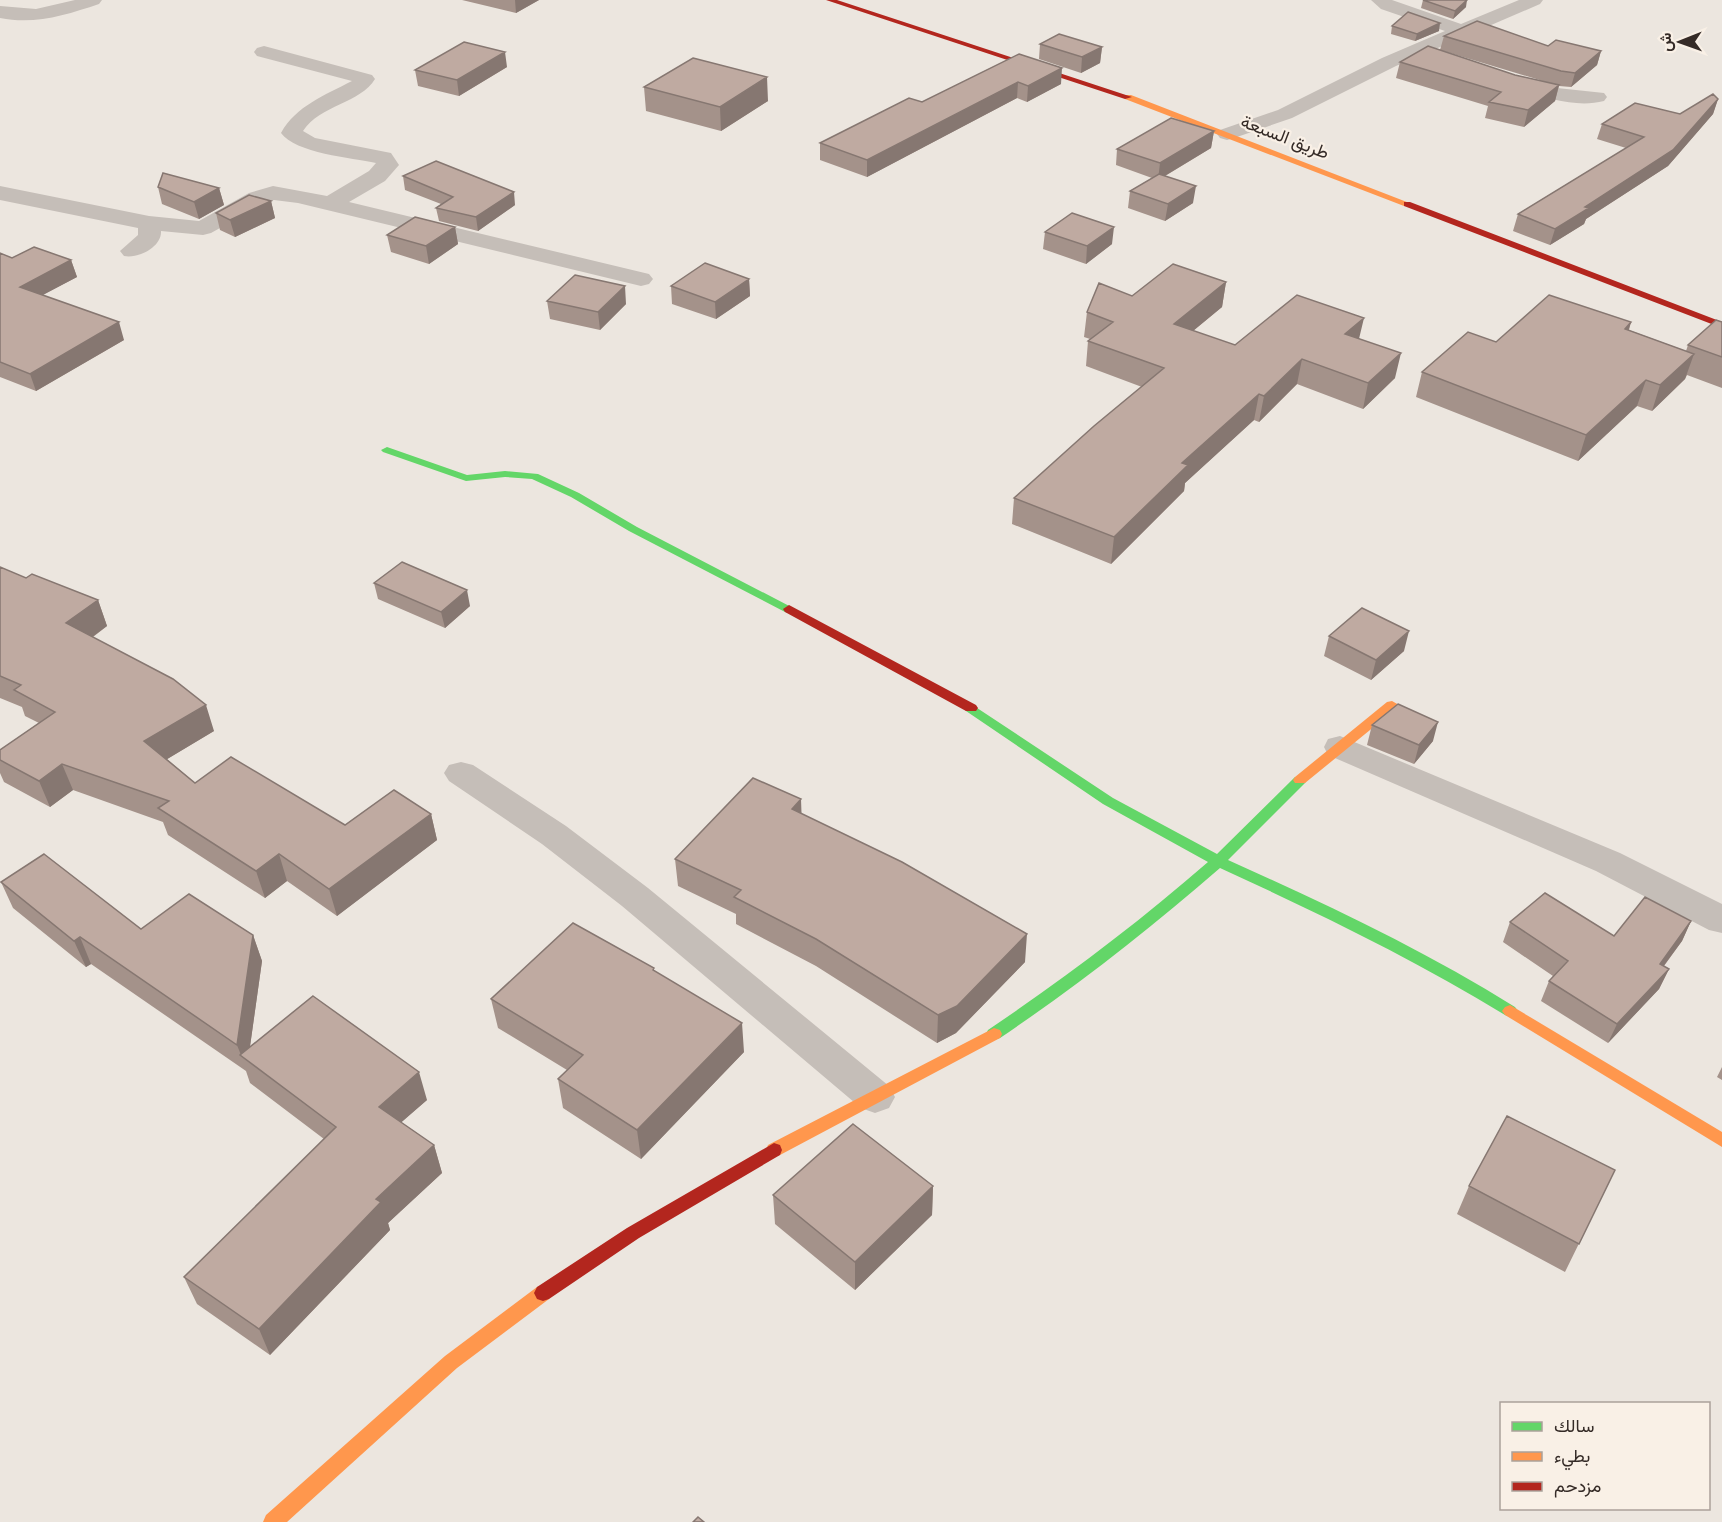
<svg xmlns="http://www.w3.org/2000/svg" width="1722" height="1522" viewBox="0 0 1722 1522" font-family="Figtree,Vazirmatn,sans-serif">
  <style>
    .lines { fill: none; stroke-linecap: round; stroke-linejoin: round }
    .street { fill: #c5beb8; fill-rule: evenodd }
    .fast { fill: #63d668; fill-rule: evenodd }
    .slow { fill: #ff974d; fill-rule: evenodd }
    .jam { fill: #b3261e; fill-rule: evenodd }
    .wall { fill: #a4928a }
    .shaded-wall { fill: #867771 }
    .building { fill: #bfaaa1; stroke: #867771; stroke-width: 1.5 }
    .labels { text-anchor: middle; stroke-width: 4.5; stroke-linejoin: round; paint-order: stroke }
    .far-street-label { font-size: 18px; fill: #352b27; stroke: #f9f0e6 }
  </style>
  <rect width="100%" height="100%" fill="#ece6df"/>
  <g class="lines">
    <path class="street" d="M75,0H102L99,4C66,15 35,25 0,18V6L36,9Z
      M1371,0H1392L1461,24L1519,0H1543L1540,4L1396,66L1292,118L1234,138L1227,140L1220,138L1217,134L1220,130L1278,110L1382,58L1445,31L1381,9Z
      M264,46L372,75L375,79C361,103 320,105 303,131L315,138L391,153L399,165L385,181L349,202L649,274L653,279L649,284L641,286L298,203L274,200L265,203L211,233L203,235L161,231C162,247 138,259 124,256L120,251L138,235V228L0,200V186L149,216L199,221L249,193L273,186L327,196L369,171L376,163C352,158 295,153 281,133C296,106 325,95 352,81L257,56L254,52L257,48Z
      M1515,76L1557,88L1604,93L1607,97L1604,101C1573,109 1537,95 1508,86L1505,82L1508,78Z
      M1340,736L1620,853L1722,904V933L1709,930L1596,871L1328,755L1324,747L1328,739Z
      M461,762L473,765L566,826L648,888L889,1086L895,1097L889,1108L875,1113L861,1108L622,906L542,844L449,781L444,773L449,765Z"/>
    <path class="fast" d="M387,447L467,475L505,471L538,474L579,493L637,527L795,609L789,613L785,612L629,531L571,497L532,479L505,477L466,481L383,452L381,450Z
      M971,704L1113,798L1217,854L1295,777H1305L1307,780L1305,783L1228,860C1326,904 1424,950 1515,1007L1518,1011L1515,1015L1510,1017L1505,1015C1414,959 1316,912 1220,868C1150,929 1077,986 1000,1038L994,1040L988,1038L986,1034L988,1030C1065,978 1138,923 1208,862L1103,804L966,711L964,708Z"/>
    <path class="slow" d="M1125,95H1131L1412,204L1404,206L1125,99Z
      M1392,701L1399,705L1397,708L1305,783H1295L1293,780L1295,777L1387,702Z
      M1510,1005L1722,1132V1147L1505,1015L1502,1011L1505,1007Z
      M994,1028L1000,1030L1002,1034L1000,1038L780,1155L774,1157L768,1155L766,1150L768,1145Z
      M543,1285L549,1287L552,1293L549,1299L457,1368L287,1522H263L266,1515L445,1356L537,1287Z"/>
    <path class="jam" d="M826,0H837L1132,97L1125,99Z
      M1404,202H1410L1722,322V328L1404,206Z
      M789,605L976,705L978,708L976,711H966L785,612L783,609Z
      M774,1143L780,1145L782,1150L780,1155L639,1238L549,1299L543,1301L537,1299L534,1293L537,1287L627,1228Z"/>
  </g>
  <path class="wall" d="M462,0H539L516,13Z
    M1423,0L1466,7L1453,19L1421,8Z
    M1392,26L1439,31L1415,41L1391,34Z
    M1444,36L1548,46L1601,51L1597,65L1571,87L1559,86L1555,101L1524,127L1485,118L1488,106L1396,78L1400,62L1515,75L1543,81L1440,50Z
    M1040,44L1102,47L1100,63L1081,73L1039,59Z
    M1019,54L1061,84L1027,102L1017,98L867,177L820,160V143L922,102Z
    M507,67L459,96L418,86L415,70Z
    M644,87L768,101L721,131L646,111Z
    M1718,99L1713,114L1668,166L1586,219L1584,224L1550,245L1513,231L1518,214L1626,148L1597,139L1602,124L1680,114Z
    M1214,131L1211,148L1165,176L1193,203L1165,221L1128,208L1130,191L1152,178L1116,165L1117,149Z
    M403,176L515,205L478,231L439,221L436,208L441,204L405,190Z
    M158,187L219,188L224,205L199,219L162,204Z
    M271,201L275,218L235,237L220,230L216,213Z
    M455,227L458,244L429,264L391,252L387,235Z
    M1045,232L1112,244L1086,264L1043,249Z
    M0,253L12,258L71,260L77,277L42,295L124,340L36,391L0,377Z
    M749,279L750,296L716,319L672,304L671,286Z
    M1226,282L1222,307L1193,331L1235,345L1359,339L1395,378L1363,409L1297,384L1259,422L1254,420L1185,483L1184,491L1111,564L1012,524L1014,498L1142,387L1086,366L1088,341L1090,339L1084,337L1087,312L1132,296Z
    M547,301L626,304L600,330L550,319Z
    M1631,322L1629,330L1686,351L1688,345L1722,322V388L1687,375L1685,379L1652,411L1637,406L1578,461L1416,397L1422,372L1496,342Z
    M0,567L26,578L98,600L107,626L93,637L214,731L167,759L195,783L345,825L431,814L437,840L337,916L287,881L265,898L168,835L163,822L73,790L50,807L4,782L0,773V750L39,723L25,716L22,707L0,698Z
    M374,583L470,606L445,628L378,599Z
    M1329,636L1404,651L1371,680L1324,656Z
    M1372,725L1433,741L1414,764L1367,745Z
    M801,813L1025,962L956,1033L937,1043L816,966L736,924V914L678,886L675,859Z
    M1,882L141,929L253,935L262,961L250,1046L427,1100L401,1122L434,1145L442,1173L388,1223L390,1230L270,1355L197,1304L184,1277L324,1139L250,1083L246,1071L91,964L86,967L13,908Z
    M1691,921L1682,941L1664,966L1669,969L1659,989L1608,1043L1541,1001L1549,981L1553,976L1503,942L1510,922L1614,936Z
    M491,999L744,1052L641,1159L563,1108L558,1079L567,1070L498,1028Z
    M1722,1067V1080L1717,1077Z
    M1615,1170L1565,1272L1457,1214L1469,1186Z
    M933,1186L932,1215L855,1290L775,1224L773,1195Z"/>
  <path class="shaded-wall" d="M515,0H539L516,13Z
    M1467,0L1466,7L1453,19L1455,11Z
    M1440,23L1439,31L1415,41L1417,34Z
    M1102,47L1100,63L1081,73L1082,57Z
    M1601,51L1597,65L1571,87L1575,73Z
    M505,52L507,67L459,96L457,80Z
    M1062,68L1061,84L1027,102L1028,86Z
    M767,77L768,101L721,131L720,107Z
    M1018,82L1017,98L867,177V160Z
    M1559,85L1555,101L1524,127L1528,110Z
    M1718,99L1713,114L1668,166L1586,219L1584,224L1550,245L1555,229L1585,207Z
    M1214,131L1211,148L1158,180L1160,163Z
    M1196,186L1193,203L1165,221L1168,204Z
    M219,188L224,205L199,219L194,202Z
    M514,192L515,205L478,231L476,217Z
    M271,201L275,218L235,237L230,220Z
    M455,227L458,244L429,264L426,246Z
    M1114,227L1112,244L1086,264L1087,246Z
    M71,260L77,277L26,304L20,287Z
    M749,279L750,296L716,319L715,302Z
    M1226,282L1222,307L1171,349L1174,324Z
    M625,286L626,304L600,330L598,312Z
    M1364,318L1358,343L1345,334Z
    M119,322L124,340L36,391L30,374Z
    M1631,322L1623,347L1625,329Z
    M1401,353L1395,378L1363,409L1368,383Z
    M1694,354L1685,379L1652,411L1660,385Z
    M1302,359L1297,384L1259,422L1264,396Z
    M1646,380L1637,406L1578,461L1586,435Z
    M1259,394L1254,420L1185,483L1184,491L1111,564L1114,537L1182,463Z
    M467,590L470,606L445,628L441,612Z
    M98,600L107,626L76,649L66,623Z
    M1409,631L1404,651L1371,680L1376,660Z
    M206,705L214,731L154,767L144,741Z
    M1438,722L1433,741L1414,764L1419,745Z
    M62,764L73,790L50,807L39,781Z
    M801,799L802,827L792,809Z
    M431,814L437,840L337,916L329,889Z
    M279,854L287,881L265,898L256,871Z
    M1691,921L1682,941L1651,983L1660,964Z
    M1027,934L1025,962L956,1033L937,1043L938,1015Z
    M253,935L262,961L248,1061L241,1055L237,1045Z
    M80,937L91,964L86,967L74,941Z
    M1669,969L1659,989L1608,1043L1617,1024Z
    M742,1023L744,1052L641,1159L637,1130Z
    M419,1072L427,1100L388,1134L379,1107Z
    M434,1145L442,1173L388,1223L390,1230L270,1355L259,1329L376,1199Z
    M933,1186L932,1215L855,1290V1262Z"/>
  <path class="building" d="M1423,0H1467L1455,11Z
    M1408,12L1440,23L1417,34L1392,26Z
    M1477,21L1548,46L1556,40L1601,51L1575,73L1561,71L1444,36Z
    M1059,34L1102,47L1082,57L1040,44Z
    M464,42L505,52L457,80L415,70Z
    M1428,46L1515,75L1559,85L1528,110L1489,102L1501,92L1400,62Z
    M1019,54L1062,68L1028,86L1018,82L867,160L820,143L909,98L922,102Z
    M693,58L767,77L720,107L644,87Z
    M1713,94L1718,99L1673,150L1585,207L1589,208L1555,229L1518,214L1644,137L1602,124L1635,103L1680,114Z
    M1171,118L1214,131L1160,163L1117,149Z
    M436,161L514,192L476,217L436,208L453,197L403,176Z
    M163,173L219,188L194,202L158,187Z
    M1159,174L1196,186L1168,204L1130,191Z
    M249,195L271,201L230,220L216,213Z
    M1072,213L1114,227L1087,246L1045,232Z
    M415,217L455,227L426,246L387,235Z
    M34,247L71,260L20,287L119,322L30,374L0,362V253L12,258Z
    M705,263L749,279L715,302L671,286Z
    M1173,264L1226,282L1174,324L1235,345L1297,295L1364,318L1345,334L1401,353L1368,383L1302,359L1264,396L1259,394L1182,463L1188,465L1114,537L1014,498L1094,426L1164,368L1088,341L1113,322L1087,312L1099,283L1132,296Z
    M575,275L625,286L598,312L547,301Z
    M1549,295L1631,322L1625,329L1694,354L1660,385L1646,380L1586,435L1422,372L1468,332L1496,342Z
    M1716,320L1722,322V357L1688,345Z
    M402,562L467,590L441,612L374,583Z
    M0,567L26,578L32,574L98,600L66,623L173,679L206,705L144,741L195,783L231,757L345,825L394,790L431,814L329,889L279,854L256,871L158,808L169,801L62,764L39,781L0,760V750L55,712L14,690L21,685L0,676Z
    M1362,608L1409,631L1376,660L1329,636Z
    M1398,704L1438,722L1419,745L1372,725Z
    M753,778L801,799L792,809L902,862L1027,934L957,1006L938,1015L816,939L734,897L741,890L675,859Z
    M44,854L141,929L189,894L253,935L237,1045L80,937L74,941L1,882Z
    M1545,893L1614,936L1645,897L1691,921L1660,964L1669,969L1617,1024L1549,981L1568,961L1510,922Z
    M573,923L654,968L653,970L742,1023L637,1130L558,1079L583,1055L491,999Z
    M313,996L419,1072L379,1107L434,1145L376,1199L381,1202L259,1329L184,1277L336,1127L240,1055Z
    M1507,1116L1615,1170L1579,1244L1469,1186Z
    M853,1124L933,1186L855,1262L773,1195Z
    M698,1517L704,1522H693Z"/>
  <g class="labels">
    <g class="far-street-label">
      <text transform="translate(1285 137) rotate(21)" y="6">طريق السبعة</text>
    </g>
  </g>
  <rect x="1500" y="1402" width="210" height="108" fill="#f9f0e6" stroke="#aba19a" stroke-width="1.5"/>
  <rect x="1512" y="1422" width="30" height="9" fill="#63d668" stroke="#aba19a" stroke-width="1.5"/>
  <text x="1554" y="1432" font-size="18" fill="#352b27">سالك</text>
  <rect x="1512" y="1452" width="30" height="9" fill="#ff974d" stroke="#aba19a" stroke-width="1.5"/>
  <text x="1554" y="1462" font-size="18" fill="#352b27">بطيء</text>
  <rect x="1512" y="1482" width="30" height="9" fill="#b3261e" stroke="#aba19a" stroke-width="1.5"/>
  <text x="1554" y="1492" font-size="18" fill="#352b27">مزدحم</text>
  <g transform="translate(1680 42) rotate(269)" stroke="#f9f0e6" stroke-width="4.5" paint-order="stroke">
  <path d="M0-4.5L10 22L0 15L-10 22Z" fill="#352b27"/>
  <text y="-9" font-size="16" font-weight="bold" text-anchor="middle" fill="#352b27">ش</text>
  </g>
</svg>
